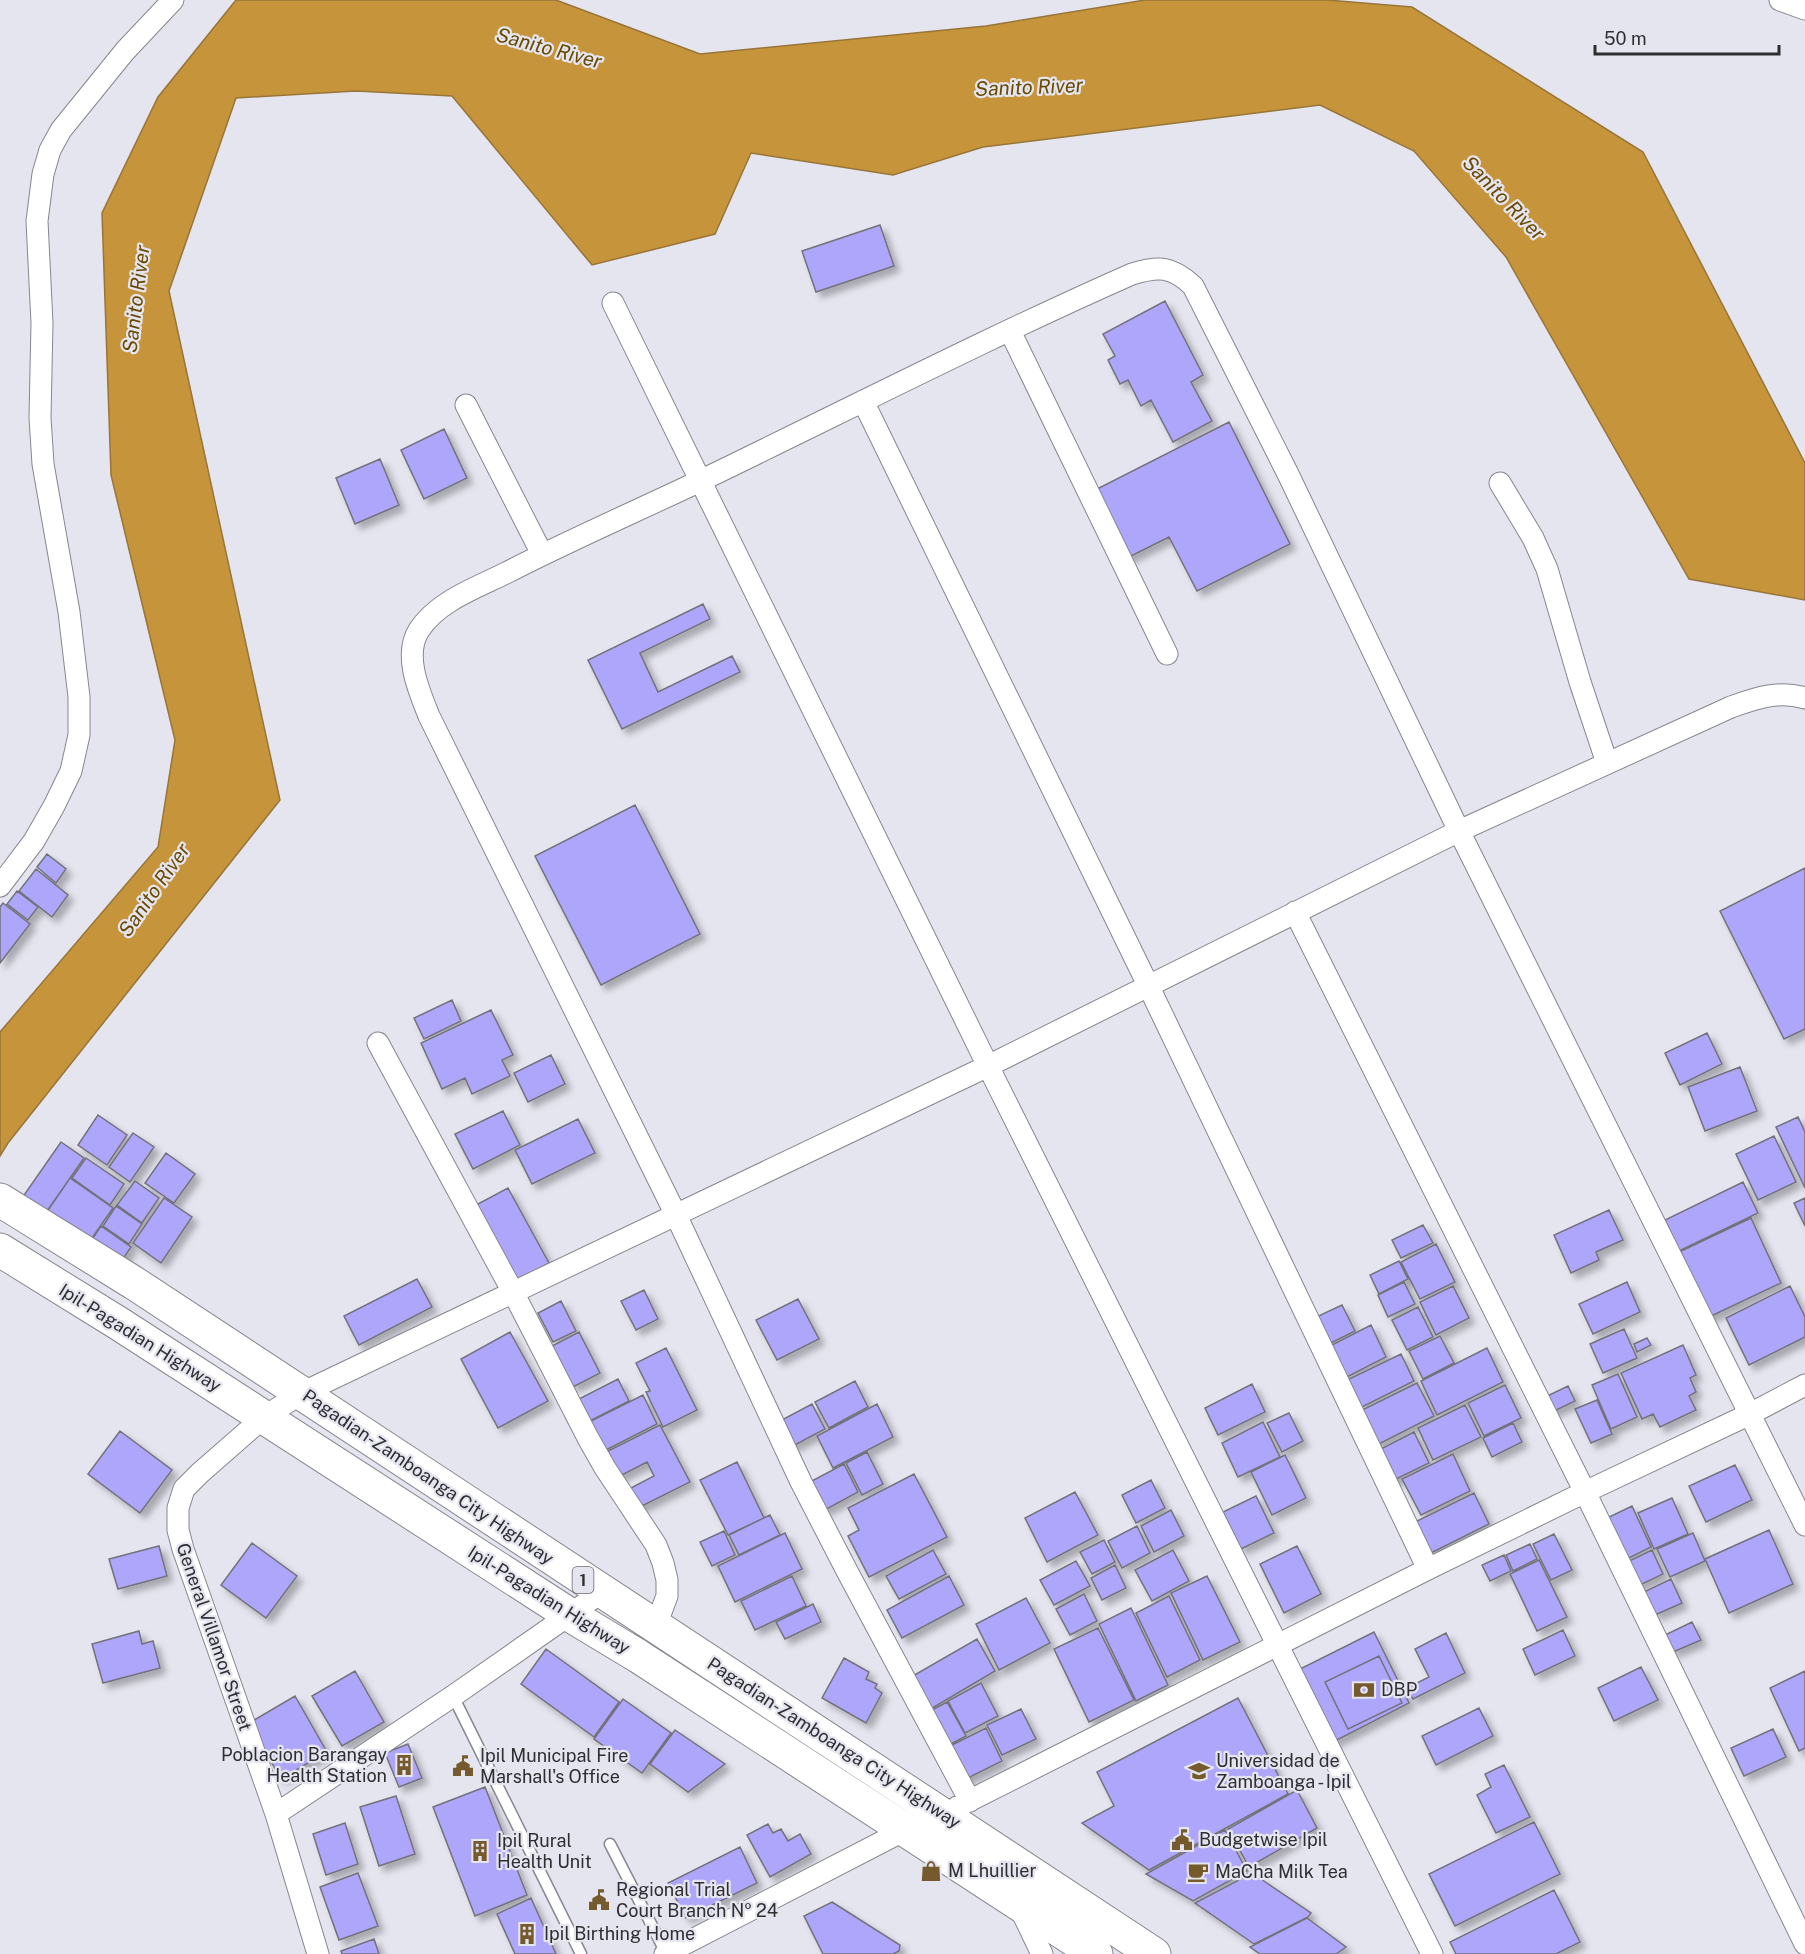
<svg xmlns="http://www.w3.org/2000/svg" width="1805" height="1954" viewBox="0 0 1805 1954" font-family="'Public Sans',sans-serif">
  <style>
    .water { fill: #c6943b; stroke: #987538; stroke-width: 1.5 }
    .building { fill: #aea6fb; stroke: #72717b; stroke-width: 1.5; filter: url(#shadow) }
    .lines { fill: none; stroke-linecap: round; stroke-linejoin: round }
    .service-casing { stroke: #86868f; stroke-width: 13 }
    .minor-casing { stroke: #86868f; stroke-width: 23 }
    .primary-casing { stroke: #86868f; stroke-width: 35 }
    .service { stroke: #fff; stroke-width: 10 }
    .minor { stroke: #fff; stroke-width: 21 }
    .primary { stroke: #fff; stroke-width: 33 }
    .labels { text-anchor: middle; stroke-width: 4.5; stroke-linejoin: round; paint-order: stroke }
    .shield { fill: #e5e5ef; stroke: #65646a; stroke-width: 1.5 }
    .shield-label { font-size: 16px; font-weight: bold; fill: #2e2d31 }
    .street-label { font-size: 18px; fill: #2e2d31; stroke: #e5e5ef }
    .poi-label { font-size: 18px; fill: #2e2d31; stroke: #e5e5ef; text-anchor: start }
    .water-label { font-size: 20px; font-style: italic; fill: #694800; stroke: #e5e5ef }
  </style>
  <defs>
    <filter id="shadow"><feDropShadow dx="5.5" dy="5.5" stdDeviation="3" flood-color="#0004"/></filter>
  </defs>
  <rect width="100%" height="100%" fill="#e5e5ef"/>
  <path class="water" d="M236,0H556L700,54L986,26L1145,0H1327L1412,7L1643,152L1805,463V600L1689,579L1506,257L1414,151L1320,105L983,147L893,175L751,153L715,234L592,265L452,96L356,91L236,98L169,291L280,800L8,1143L0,1156V1032L158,847L175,740L111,475L102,213L158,97Z"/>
  <path class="building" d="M880,225L894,266L816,292L802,251Z
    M1165,301L1203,375L1191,382L1212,421L1173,442L1151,400L1141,406L1128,380L1120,384L1108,360L1115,356L1103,334Z
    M1229,422L1290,544L1197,591L1169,537L1127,558L1093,491Z
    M444,429L467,478L424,499L401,450Z
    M380,459L399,505L355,524L336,478Z
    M703,604L710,619L640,653L658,692L732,656L740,672L622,729L588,660Z
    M635,805L700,934L601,985L535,856Z
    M47,854L66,869L56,883L37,867Z
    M1805,868V1029L1784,1039L1720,911Z
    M36,869L68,895L52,917L19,891Z
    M17,891L38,907L28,920L7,904Z
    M3,903L30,924L0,963V907Z
    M452,1000L461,1021L424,1039L414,1018Z
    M491,1010L513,1055L502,1060L510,1076L472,1094L465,1078L442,1089L421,1043Z
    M1707,1033L1722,1064L1680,1085L1665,1053Z
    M551,1055L565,1084L528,1102L514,1073Z
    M1740,1067L1757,1111L1705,1131L1688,1087Z
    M503,1111L520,1145L473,1169L455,1134Z
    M98,1115L127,1135L107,1165L78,1145Z
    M1798,1117L1805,1132V1188L1776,1127Z
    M578,1119L595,1153L532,1184L515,1150Z
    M133,1133L154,1147L130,1182L109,1167Z
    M1774,1136L1796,1182L1758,1200L1736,1154Z
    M61,1142L84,1158L45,1214L22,1198Z
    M166,1153L195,1174L174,1203L145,1183Z
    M86,1158L124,1184L110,1205L72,1178Z
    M70,1178L113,1208L85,1248L42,1219Z
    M135,1181L159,1198L142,1223L117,1205Z
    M1743,1182L1758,1213L1679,1251L1665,1220Z
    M508,1188L549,1263L517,1281L476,1205Z
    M164,1198L192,1217L161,1263L133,1243Z
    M1805,1198V1226L1794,1203Z
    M116,1206L142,1224L129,1244L103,1226Z
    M1609,1210L1623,1240L1596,1252L1599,1260L1571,1273L1554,1235Z
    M1751,1218L1781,1283L1707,1318L1677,1253Z
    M1423,1225L1433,1243L1401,1258L1392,1240Z
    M101,1226L131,1247L117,1268L87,1247Z
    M1436,1244L1455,1282L1420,1299L1401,1262Z
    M1399,1261L1408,1279L1379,1294L1370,1275Z
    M417,1279L432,1307L359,1345L344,1316Z
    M1404,1282L1415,1304L1388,1317L1378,1295Z
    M1627,1282L1640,1312L1593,1334L1579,1304Z
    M1453,1286L1469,1318L1436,1335L1420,1302Z
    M1790,1286L1805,1317V1337L1749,1365L1726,1318Z
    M644,1290L658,1319L636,1330L621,1301Z
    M798,1299L819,1339L777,1360L756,1320Z
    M561,1301L576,1331L553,1342L538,1313Z
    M1342,1305L1355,1331L1325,1346L1312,1319Z
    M1418,1307L1433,1337L1407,1350L1392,1320Z
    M1371,1325L1386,1357L1341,1380L1326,1348Z
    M1624,1329L1637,1358L1603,1373L1590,1344Z
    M510,1332L548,1401L498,1428L461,1359Z
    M579,1332L600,1373L573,1387L552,1346Z
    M1440,1336L1454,1363L1423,1379L1409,1351Z
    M1647,1338L1651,1345L1637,1352L1634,1344Z
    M1683,1345L1696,1375L1690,1378L1696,1392L1689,1396L1696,1410L1660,1427L1653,1414L1642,1419L1621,1373Z
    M666,1348L697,1410L663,1427L646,1392L650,1391L636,1363Z
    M1487,1348L1503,1382L1437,1415L1421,1381Z
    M1401,1354L1414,1381L1360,1408L1347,1380Z
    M1618,1374L1637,1417L1611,1429L1592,1385Z
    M618,1379L629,1401L586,1423L575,1401Z
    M855,1381L868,1407L829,1428L815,1402Z
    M1417,1383L1434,1416L1375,1446L1358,1412Z
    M1252,1384L1265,1412L1218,1435L1205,1408Z
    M1505,1385L1521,1418L1484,1436L1468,1403Z
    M1568,1386L1575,1401L1550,1413L1543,1398Z
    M643,1395L657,1424L602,1452L587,1423Z
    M1597,1400L1612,1434L1591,1443L1575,1409Z
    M812,1404L825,1429L791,1447L778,1422Z
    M877,1404L893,1437L833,1468L817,1436Z
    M1465,1405L1481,1437L1433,1460L1418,1428Z
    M1289,1413L1303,1441L1282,1452L1267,1423Z
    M1263,1422L1280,1457L1238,1477L1222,1443Z
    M1513,1423L1522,1442L1492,1457L1483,1438Z
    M660,1425L690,1482L634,1510L625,1491L654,1476L647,1462L616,1478L604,1453Z
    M120,1431L172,1470L140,1513L88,1474Z
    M1414,1432L1429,1463L1388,1483L1373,1453Z
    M867,1452L883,1484L862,1495L846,1463Z
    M1453,1454L1470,1491L1421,1515L1402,1479Z
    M1285,1455L1306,1498L1272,1515L1251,1472Z
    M737,1462L764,1518L728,1535L700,1480Z
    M844,1464L858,1492L823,1511L808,1483Z
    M1735,1465L1752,1500L1706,1522L1689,1486Z
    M914,1474L947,1537L869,1577L848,1536L859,1530L848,1508Z
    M1151,1480L1165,1508L1136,1523L1122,1495Z
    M1075,1492L1098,1535L1047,1562L1025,1518Z
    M1474,1493L1489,1524L1431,1553L1415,1522Z
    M1256,1496L1274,1533L1241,1549L1223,1512Z
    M1672,1498L1688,1534L1654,1549L1638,1513Z
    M1632,1506L1651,1547L1625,1560L1605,1519Z
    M1171,1510L1184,1536L1154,1552L1141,1526Z
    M770,1515L780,1535L739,1555L729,1535Z
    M1137,1526L1150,1553L1122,1568L1108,1541Z
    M1769,1530L1793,1584L1729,1613L1705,1559Z
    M724,1531L735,1555L712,1566L700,1542Z
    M785,1533L802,1569L735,1602L718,1566Z
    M1693,1533L1705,1561L1670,1577L1657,1549Z
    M1554,1534L1572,1570L1551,1580L1533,1544Z
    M1104,1540L1115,1562L1092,1574L1080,1552Z
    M252,1543L297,1576L266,1618L221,1585Z
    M1530,1544L1537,1559L1513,1571L1506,1555Z
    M159,1546L167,1576L118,1589L109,1559Z
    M1297,1546L1321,1594L1284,1613L1260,1564Z
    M933,1550L946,1574L899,1599L886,1576Z
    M1173,1550L1189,1581L1152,1601L1135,1570Z
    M1652,1550L1663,1574L1638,1586L1627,1562Z
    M1504,1555L1511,1571L1490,1581L1482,1565Z
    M1539,1560L1567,1617L1537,1631L1510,1574Z
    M1076,1561L1090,1586L1054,1605L1040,1580Z
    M1115,1565L1126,1588L1102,1600L1091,1578Z
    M792,1576L806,1606L755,1630L741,1601Z
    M949,1576L964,1605L902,1638L887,1610Z
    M1207,1576L1240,1642L1203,1660L1171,1593Z
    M1671,1579L1682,1603L1655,1615L1644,1592Z
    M1084,1594L1097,1621L1070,1635L1056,1609Z
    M1169,1596L1200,1660L1167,1677L1136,1613Z
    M1026,1598L1050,1643L999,1670L976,1624Z
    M813,1604L821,1622L785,1639L776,1622Z
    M1131,1608L1168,1685L1136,1701L1099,1624Z
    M1692,1622L1701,1640L1673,1652L1665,1635Z
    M1098,1628L1134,1700L1089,1722L1054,1649Z
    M1563,1630L1575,1656L1535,1675L1523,1649Z
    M139,1631L142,1644L153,1641L160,1668L103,1683L92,1644Z
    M1374,1632L1409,1703L1333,1742L1296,1671Z
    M1446,1633L1465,1673L1413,1699L1407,1688L1429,1677L1415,1649Z
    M977,1639L995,1671L929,1710L911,1677Z
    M546,1649L619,1702L594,1737L521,1684Z
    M1379,1656L1402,1703L1348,1729L1325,1682Z
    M844,1658L869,1672L866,1679L877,1684L875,1688L882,1693L866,1723L822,1698Z
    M1641,1667L1658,1700L1614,1721L1598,1688Z
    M355,1671L384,1722L342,1746L312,1696Z
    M1805,1671V1748L1799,1751L1770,1688Z
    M981,1683L998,1716L965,1733L948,1701Z
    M295,1696L327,1752L281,1779L249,1723Z
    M1238,1698L1288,1794L1149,1870L1082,1823L1114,1806L1097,1772Z
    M623,1699L671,1733L642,1773L594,1739Z
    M947,1702L966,1736L949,1745L930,1711Z
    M1479,1708L1493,1736L1436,1765L1422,1736Z
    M1021,1709L1036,1739L1002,1755L987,1725Z
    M986,1728L1002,1761L964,1780L948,1747Z
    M1773,1729L1786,1757L1744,1776L1731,1748Z
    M675,1730L725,1764L688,1792L650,1764Z
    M408,1744L422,1778L399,1787L385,1753Z
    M1504,1765L1530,1817L1496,1833L1477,1795L1491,1787L1485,1774Z
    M485,1787L527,1895L475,1916L433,1807Z
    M1297,1790L1317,1828L1249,1867L1228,1829Z
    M396,1796L415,1854L379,1866L360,1807Z
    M1534,1822L1560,1874L1455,1926L1429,1874Z
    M345,1823L358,1864L326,1875L313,1834Z
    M768,1824L773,1833L781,1829L788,1841L800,1834L811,1854L770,1877L747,1835Z
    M1225,1830L1247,1871L1193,1901L1146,1874Z
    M740,1847L757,1883L686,1918L668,1883Z
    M358,1873L378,1926L339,1940L320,1887Z
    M1252,1873L1311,1913L1308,1917L1254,1944L1195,1903Z
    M1554,1890L1580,1942L1556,1954H1456L1450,1942Z
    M531,1898L556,1954H515L497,1914Z
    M832,1902L900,1945L899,1951L893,1954H823L804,1916Z
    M1307,1918L1346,1947L1336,1954H1260L1250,1947Z
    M374,1939L379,1954H342L341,1951Z"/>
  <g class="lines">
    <defs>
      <path id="service" d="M453,1696L581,1954
        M610,1844L666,1953"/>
      <path id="minor" d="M1780,0L1805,9
        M613,303L988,1066L1432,1954
        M1010,331L1167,654
        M863,401L1148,985L1428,1569
        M466,405L542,554
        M1500,483L1533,538L1547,569L1580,682L1607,763
        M0,886L34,841L54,806L71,771L79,735V697L69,612L43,464L40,418L42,323L37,221L43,174L50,150L61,130L125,51L173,0
        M1295,912L1585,1492L1805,1944
        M378,1043L514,1294L588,1438L605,1468L656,1545L663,1563L667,1580V1596L655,1628
        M970,1801L847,1571L801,1482L676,1215L429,716C419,691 403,655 419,630C438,601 476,588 506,573C570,540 637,511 702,480C845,411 987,338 1132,274C1159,266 1172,266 1193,286L1288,474L1459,831L1805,1525
        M957,1807L1428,1569L1585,1492L1750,1414L1805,1385
        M276,1814L453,1696L602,1592
        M1019,1906L1042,1954
        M318,1954L276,1814L183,1549L178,1530V1508L184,1489L200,1473L264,1417L302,1393L988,1066L1459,831L1731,707C1756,698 1779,690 1805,698
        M665,1954L905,1830"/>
      <path id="primary" d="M0,1200L134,1283L1154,1954
        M0,1250L118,1323L570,1615L638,1656L1096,1954"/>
    </defs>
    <use href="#service" class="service-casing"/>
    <use href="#minor" class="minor-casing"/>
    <use href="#primary" class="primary-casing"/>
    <use href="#service" class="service"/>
    <use href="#minor" class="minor"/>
    <use href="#primary" class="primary"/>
  </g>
  <defs>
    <symbol id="bank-bare" viewBox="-9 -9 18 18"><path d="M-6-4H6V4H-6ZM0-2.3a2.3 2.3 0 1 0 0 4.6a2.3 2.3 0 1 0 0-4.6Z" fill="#755a2d" stroke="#e5e5ef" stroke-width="2.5" paint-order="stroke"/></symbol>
    <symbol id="building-bare" viewBox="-9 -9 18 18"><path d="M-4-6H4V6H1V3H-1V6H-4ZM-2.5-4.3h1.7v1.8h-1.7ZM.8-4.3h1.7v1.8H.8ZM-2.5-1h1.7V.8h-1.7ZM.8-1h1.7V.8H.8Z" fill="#755a2d" stroke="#e5e5ef" stroke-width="2.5" paint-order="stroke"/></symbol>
    <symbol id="civic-bare" viewBox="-9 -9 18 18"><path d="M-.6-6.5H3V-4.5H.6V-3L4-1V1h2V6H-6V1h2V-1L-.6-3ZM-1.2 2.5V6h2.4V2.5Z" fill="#755a2d" stroke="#e5e5ef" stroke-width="2.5" paint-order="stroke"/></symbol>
    <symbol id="university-bare" viewBox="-9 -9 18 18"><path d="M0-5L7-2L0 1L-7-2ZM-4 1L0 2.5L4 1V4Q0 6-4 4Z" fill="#755a2d" stroke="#e5e5ef" stroke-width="2.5" paint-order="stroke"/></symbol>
    <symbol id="shop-bare" viewBox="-9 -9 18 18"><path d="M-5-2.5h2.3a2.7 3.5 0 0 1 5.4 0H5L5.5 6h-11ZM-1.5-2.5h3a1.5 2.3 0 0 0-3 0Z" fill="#755a2d" stroke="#e5e5ef" stroke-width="2.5" paint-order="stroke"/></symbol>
    <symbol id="cafe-bare" viewBox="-9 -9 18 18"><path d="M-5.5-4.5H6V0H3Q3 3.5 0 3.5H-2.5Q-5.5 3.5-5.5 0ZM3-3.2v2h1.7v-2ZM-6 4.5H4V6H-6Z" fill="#755a2d" stroke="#e5e5ef" stroke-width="2.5" paint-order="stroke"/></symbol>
  </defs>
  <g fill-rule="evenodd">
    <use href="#bank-bare" x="1349" y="1675" width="30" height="30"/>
    <use href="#building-bare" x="389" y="1750" width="30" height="30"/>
    <use href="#civic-bare" x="448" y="1751" width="30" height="30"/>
    <use href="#university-bare" x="1184" y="1756" width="30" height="30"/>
    <use href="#civic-bare" x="1167" y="1825" width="30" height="30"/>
    <use href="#building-bare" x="465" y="1836" width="30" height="30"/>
    <use href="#shop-bare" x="916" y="1856" width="30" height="30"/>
    <use href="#cafe-bare" x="1183" y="1857" width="30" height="30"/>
    <use href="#civic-bare" x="584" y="1885" width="30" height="30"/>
    <use href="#building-bare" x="512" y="1919" width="30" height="30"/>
  </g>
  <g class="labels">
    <rect class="shield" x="572.5" y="1567" width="21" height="26" rx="4.5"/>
    <g class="shield-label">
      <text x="583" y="1586">1</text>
    </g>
    <g class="street-label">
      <text transform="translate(140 1338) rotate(32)" y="6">Ipil-Pagadian Highway</text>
      <text transform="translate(428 1477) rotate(34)" y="6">Pagadian-Zamboanga City Highway</text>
      <text transform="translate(549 1600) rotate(32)" y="6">Ipil-Pagadian Highway</text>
      <text transform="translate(214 1637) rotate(71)" y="6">General Villamor Street</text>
      <text transform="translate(834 1743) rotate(33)" y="6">Pagadian-Zamboanga City Highway</text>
    </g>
    <g class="poi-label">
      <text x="1381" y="1696">DBP</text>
      <text x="387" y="1761" text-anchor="end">Poblacion Barangay<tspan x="387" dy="21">Health Station</tspan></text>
      <text x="480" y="1762">Ipil Municipal Fire<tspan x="480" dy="21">Marshall's Office</tspan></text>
      <text x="1216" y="1767">Universidad de<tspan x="1216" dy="21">Zamboanga - Ipil</tspan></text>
      <text x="1199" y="1846">Budgetwise Ipil</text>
      <text x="497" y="1847">Ipil Rural<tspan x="497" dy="21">Health Unit</tspan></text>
      <text x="948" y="1877">M Lhuillier</text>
      <text x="1215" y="1878">MaCha Milk Tea</text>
      <text x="616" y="1896">Regional Trial<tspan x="616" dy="21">Court Branch № 24</tspan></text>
      <text x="544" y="1940">Ipil Birthing Home</text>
    </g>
    <g class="water-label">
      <text transform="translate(549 48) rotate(15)" y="7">Sanito River</text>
      <text transform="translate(1029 87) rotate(-2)" y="7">Sanito River</text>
      <text transform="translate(1504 198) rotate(46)" y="7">Sanito River</text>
      <text transform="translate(136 299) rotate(-83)" y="7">Sanito River</text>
      <text transform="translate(154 890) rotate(-55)" y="7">Sanito River</text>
    </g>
  </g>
  <path d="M1595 45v9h184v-9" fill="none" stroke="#2e2d31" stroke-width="3"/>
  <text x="1604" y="45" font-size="18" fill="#2e2d31" stroke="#e5e5ef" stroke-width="4.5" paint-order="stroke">50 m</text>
</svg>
